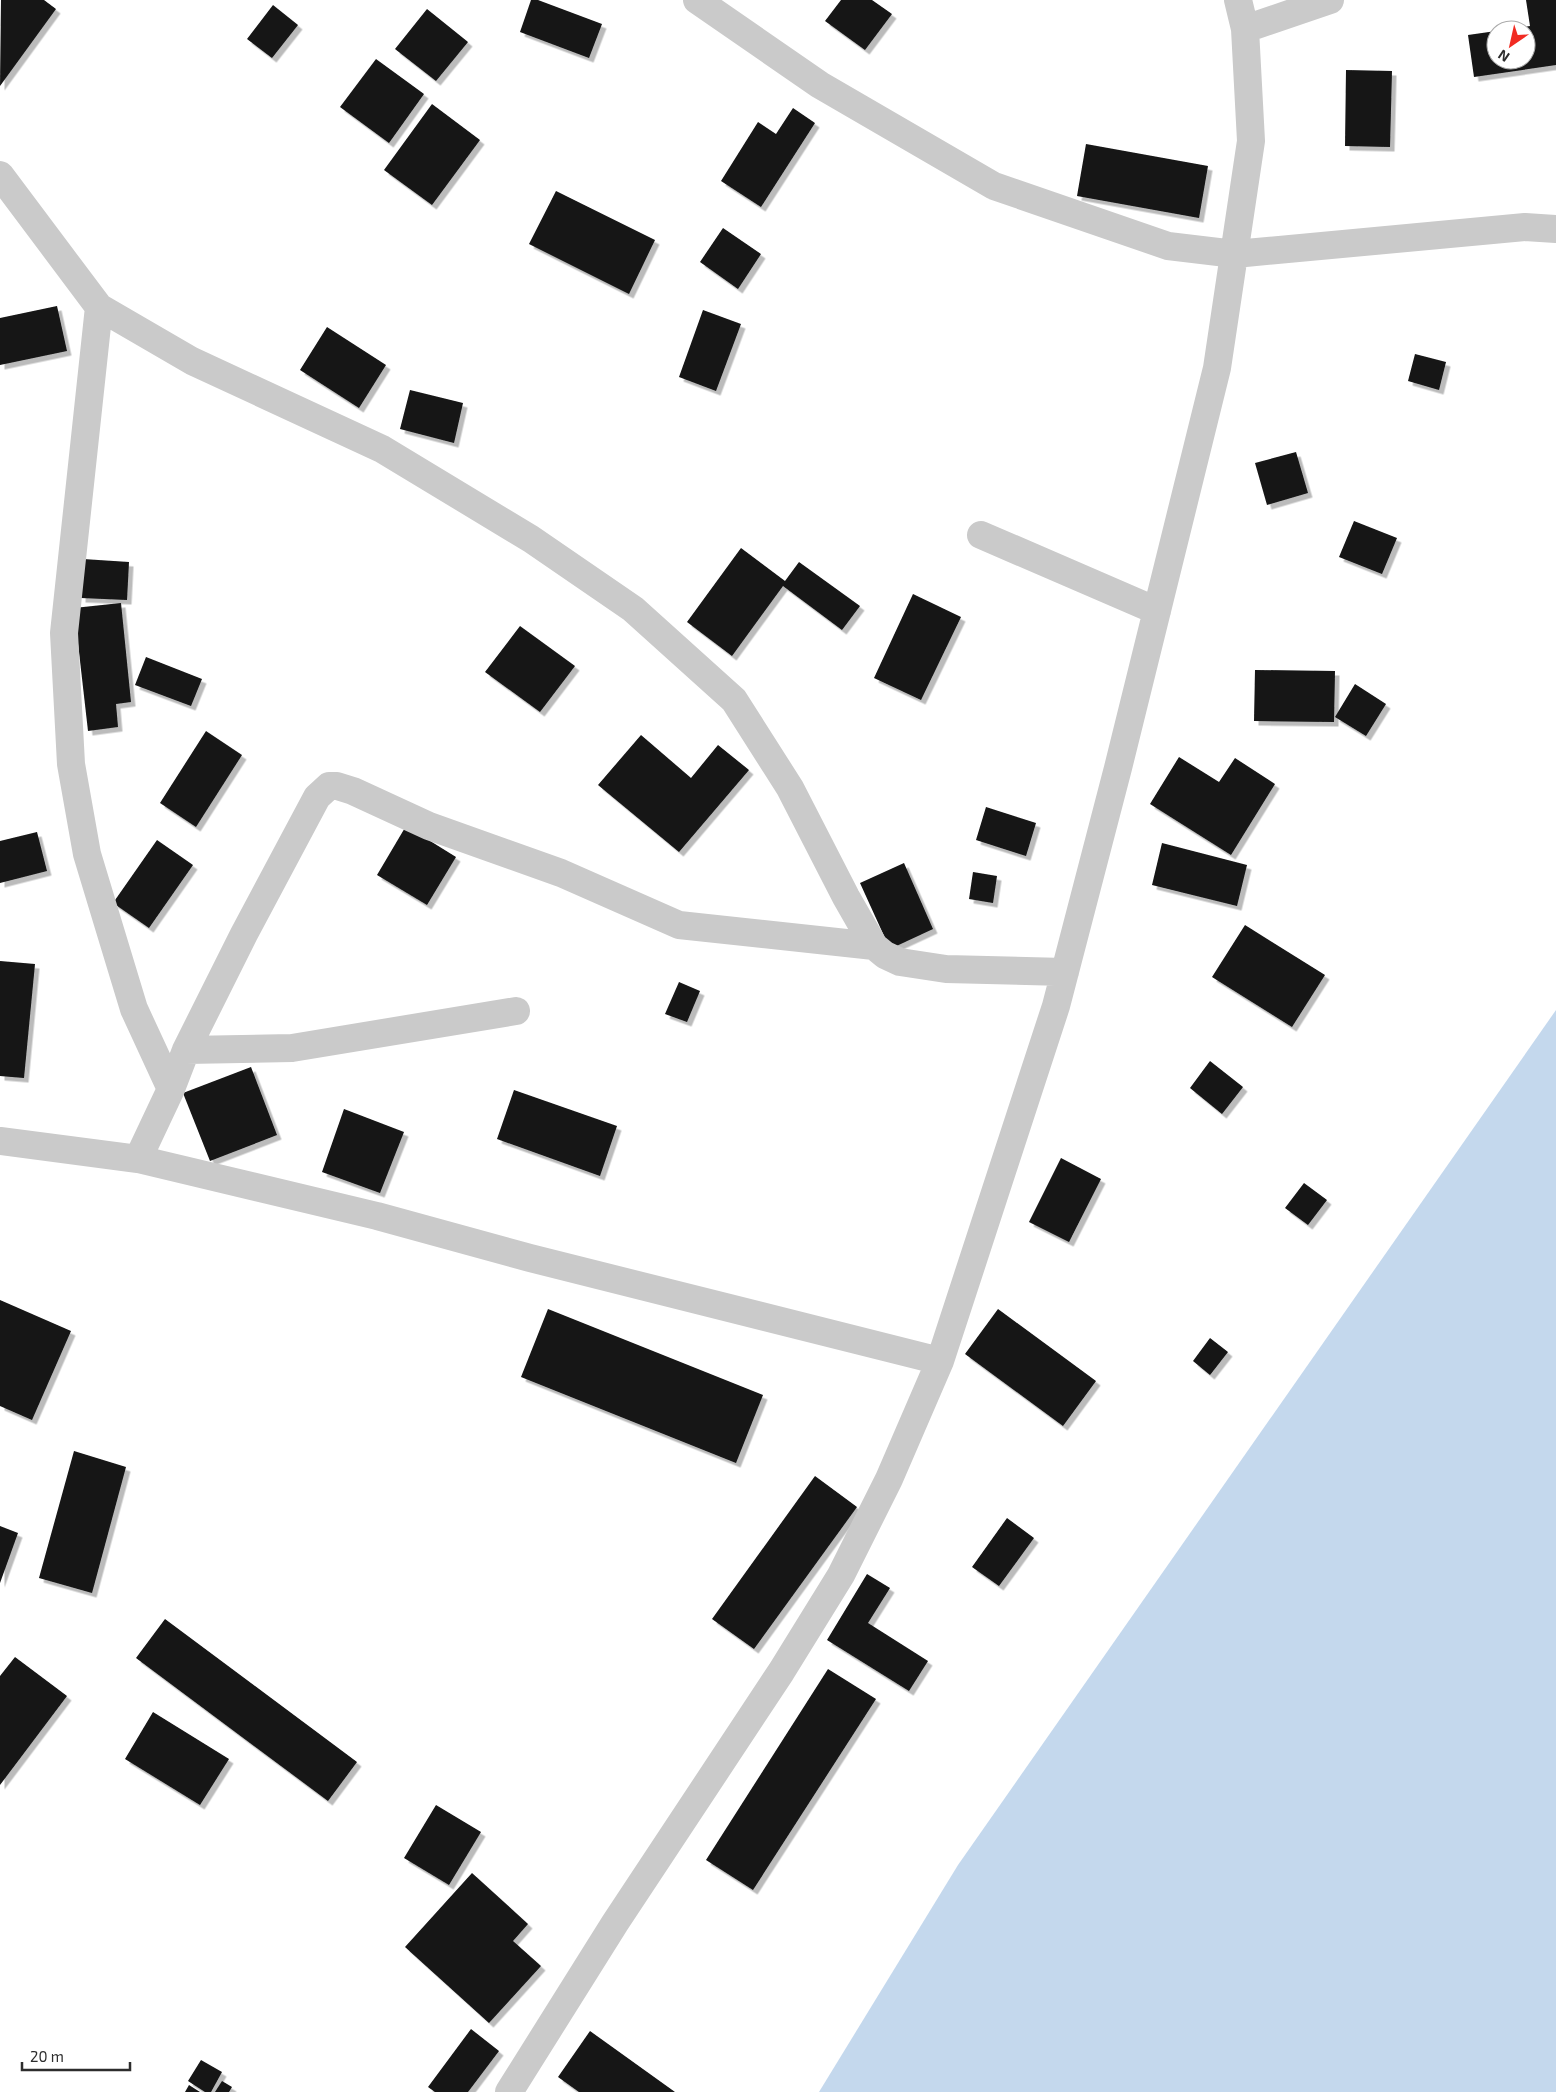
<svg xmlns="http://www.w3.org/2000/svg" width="1556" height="2092" viewBox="0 0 1556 2092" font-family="'Exo 2',sans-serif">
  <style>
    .water { fill: #c4d8ed }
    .building { fill: #141414; filter: url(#shadow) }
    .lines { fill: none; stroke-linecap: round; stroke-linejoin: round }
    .minor { stroke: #cacaca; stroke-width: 28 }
  </style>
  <defs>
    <filter id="shadow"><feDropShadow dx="4.5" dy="4.5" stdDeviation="0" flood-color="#0004"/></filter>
  </defs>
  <rect width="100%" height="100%" fill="#fff"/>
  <path class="water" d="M1556,1010V2092H819L958,1865Z"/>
  <path class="building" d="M1,0H44L56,9L0,86Z
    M531,0H538L602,24L589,58L520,32Z
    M841,0H872L892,14L865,50L825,21Z
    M1526,0H1556V65L1474,77L1468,35L1496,31V60H1526V30L1513,29L1530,26Z
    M273,5L298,25L272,58L247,39Z
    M427,9L468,42L436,81L395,49Z
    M376,59L424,94L389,143L340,107Z
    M1346,70L1392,71L1390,147L1345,146Z
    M432,104L480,140L432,205L384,170Z
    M793,108L815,123L761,207L721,181L758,122L776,134Z
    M1086,144L1208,166L1199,218L1077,196Z
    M556,191L655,240L629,294L529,244Z
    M723,228L761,254L738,289L700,262Z
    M57,306L67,351L0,365V318Z
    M703,310L741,324L716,391L679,377Z
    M327,327L386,365L359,408L300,370Z
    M1415,354L1446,362L1439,390L1408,381Z
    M410,390L463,403L454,443L400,429Z
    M1296,452L1308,493L1267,505L1255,463Z
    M1354,521L1397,538L1382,574L1339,557Z
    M741,548L785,581L799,562L860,606L842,630L783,586L732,656L687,622Z
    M83,559L129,562L127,600L81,598Z
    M913,594L961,617L921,700L874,678Z
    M121,603L131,702L116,704L118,727L88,731L74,608Z
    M520,626L575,666L540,712L485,672Z
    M146,657L202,679L191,706L135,685Z
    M1255,670L1335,671L1334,722L1254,721Z
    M1355,684L1386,704L1366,736L1335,717Z
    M206,731L242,755L196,827L160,803Z
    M641,735L691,778L718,745L749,770L679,852L598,785Z
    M1179,757L1219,782L1235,758L1275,784L1231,855L1150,804Z
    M986,807L1036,823L1026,856L976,840Z
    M406,826L456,857L427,905L377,875Z
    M37,832L47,871L0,883V841Z
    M157,840L193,865L149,928L113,903Z
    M1162,843L1247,865L1237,906L1152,885Z
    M904,863L933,929L890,949L860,883Z
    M973,872L997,876L993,903L969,899Z
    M1245,925L1325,975L1292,1027L1212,977Z
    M0,961L35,964L24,1078L0,1076Z
    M679,982L700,991L687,1022L665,1014Z
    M1210,1061L1243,1087L1222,1114L1190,1088Z
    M251,1067L277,1135L210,1161L183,1093Z
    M514,1090L617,1126L600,1176L497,1139Z
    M344,1109L404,1132L380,1193L322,1172Z
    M1061,1158L1101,1179L1069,1242L1029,1222Z
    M1304,1183L1327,1200L1308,1225L1285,1208Z
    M0,1300L71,1331L32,1420L0,1406Z
    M548,1309L763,1395L736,1463L521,1377Z
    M998,1309L1096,1381L1063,1426L965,1354Z
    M1210,1338L1228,1352L1210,1375L1193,1361Z
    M74,1451L126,1467L92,1593L39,1578Z
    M815,1476L857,1507L754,1649L712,1619Z
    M1007,1518L1034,1538L999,1586L972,1567Z
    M0,1526L18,1533L0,1583Z
    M867,1574L890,1588L868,1623L928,1661L909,1691L827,1640Z
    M165,1619L357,1762L328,1801L136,1658Z
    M15,1657L67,1696L0,1785V1676Z
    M828,1669L876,1699L753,1890L706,1860Z
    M153,1712L229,1759L200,1805L125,1759Z
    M436,1805L481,1832L449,1885L404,1858Z
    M472,1873L528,1924L513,1941L541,1966L489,2023L405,1947Z
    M471,2029L499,2051L468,2092H435L428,2087Z
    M590,2031L675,2092H579L558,2077Z
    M201,2060L222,2072L211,2092H205L188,2081Z
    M222,2081L232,2087L229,2092H215Z
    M189,2085L200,2092H185Z"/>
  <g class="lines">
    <path class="minor" d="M697,0L820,85L994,186L1168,246L1235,254L1525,227L1556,229
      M1245,29L1330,0
      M0,175L99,307L192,361L382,449L531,539L633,609L734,700L790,788L846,897L874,946L885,955L900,962L946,969L1065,972
      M99,307L64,633L71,764L87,854L110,930L134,1009L171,1089
      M981,535L1157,611
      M186,1050L292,1048L516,1011
      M0,1141L138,1159L377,1216L530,1258L940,1361
      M138,1159L171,1089L186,1050L244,934L317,797L329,786H337L353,791L429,826L561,873L679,925L874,946
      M509,2092L615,1923L781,1672L841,1575L889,1479L940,1361L1056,1006L1118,768L1217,368L1251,141L1245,29L1238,0"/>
  </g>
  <g transform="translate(1511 45) rotate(214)"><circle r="24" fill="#ffffff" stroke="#ababab"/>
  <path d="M0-4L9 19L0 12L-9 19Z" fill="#f12b22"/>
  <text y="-8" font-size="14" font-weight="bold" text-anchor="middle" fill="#2d2d2d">N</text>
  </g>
  <path d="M22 2062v8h108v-8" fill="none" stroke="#2d2d2d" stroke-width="2.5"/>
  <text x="30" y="2062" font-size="15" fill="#2d2d2d" stroke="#ffffff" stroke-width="4" paint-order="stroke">20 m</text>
</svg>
